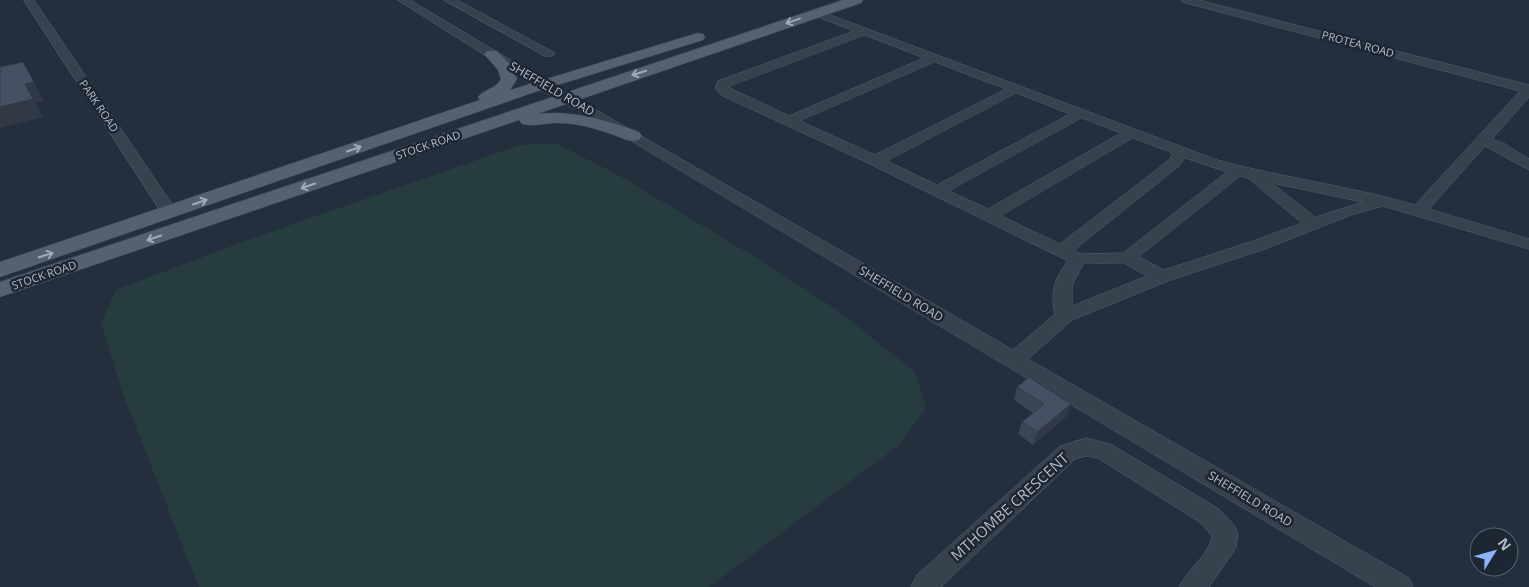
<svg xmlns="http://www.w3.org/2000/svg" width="1529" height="587" viewBox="0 0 1529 587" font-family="'Open Sans',sans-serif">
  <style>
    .green { fill: #263c3f }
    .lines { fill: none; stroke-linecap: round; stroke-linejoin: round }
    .minor-casing { stroke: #565f6c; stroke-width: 1 }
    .major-casing { stroke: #414a57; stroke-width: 1 }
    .minor { fill: #38414e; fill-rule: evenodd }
    .major { fill: #56606e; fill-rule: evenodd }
    .wall { fill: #3b4654 }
    .shaded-wall { fill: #303945 }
    .building { fill: #455162; stroke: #303945 }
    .oneway { stroke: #a1aab7 }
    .labels { text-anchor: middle; stroke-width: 5; stroke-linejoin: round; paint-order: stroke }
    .far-street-label { font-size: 11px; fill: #b4bcc9; stroke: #1d2633 }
    .street-label { font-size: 12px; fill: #b4bcc9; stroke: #1d2633 }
    .near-street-label { font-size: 15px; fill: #b4bcc9; stroke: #1d2633 }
  </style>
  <rect width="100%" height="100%" fill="#242f3e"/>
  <path class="green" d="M555,143L620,176L763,262L837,310L915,372L926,408L898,446L709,587H199L124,397L101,323L116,290L253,238L520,145Z"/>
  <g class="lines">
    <defs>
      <path id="minor" d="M24,0H34L178,213L176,216H164Z
        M398,0H410C609,120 812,233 1013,350L1055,314C1050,292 1054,279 1068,261L870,164L721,95L715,88L718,81L854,31L813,15L812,13L813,11L817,10L1217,160C1283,178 1350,186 1415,205L1520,91L1182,2L1181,0H1198L1529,85V97L1492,139L1505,144L1529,159V170L1485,146L1429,209L1529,239V249L1383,206L1351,215L1265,249L1168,281L1072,320L1028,359L1409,578L1413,587H1375L628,139L537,88ZM865,35L924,58L789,116L728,87ZM935,62L1006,89L875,155L800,121ZM1017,93L1070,114L937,185L887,161ZM1082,118L1121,133L988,209L949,191ZM1133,138L1173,153L1169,160L1060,244L1001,216ZM1185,158L1227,172L1123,253L1081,254L1074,250L1179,166ZM1241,176L1248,178L1302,223L1253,241L1164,270L1139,257ZM1272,183L1363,202L1316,217ZM1124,263L1147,276L1072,306V286L1083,264Z
        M444,0H457L555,53L553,56H545Z
        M1086,438L1112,445L1219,509L1234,525L1238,533L1236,548L1209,587H1179C1188,569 1209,555 1212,536L1201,523L1098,458L1086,456L1075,459L941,587H911L917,575L1059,447Z"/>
      <path id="major" d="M843,0H863L861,3L537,114C573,110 606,120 639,132L642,136L639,140L633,141L627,140C604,131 582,123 557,123C546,123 533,127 522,124L519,120L0,297V282Z
        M698,33L703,34L705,37L703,40L535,92L0,277V262L480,100L478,97C484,89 496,89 501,79L498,70L484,54L487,51H497L511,65L517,79L510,90Z"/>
    </defs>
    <use href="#minor" class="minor-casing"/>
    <use href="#major" class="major-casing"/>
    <use href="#minor" class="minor"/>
    <use href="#major" class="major"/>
  </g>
  <path class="wall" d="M1017,387L1067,416L1033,445L1018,434L1022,422L1033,413L1014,400Z"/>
  <path class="shaded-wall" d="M23,62L44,101L36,103L43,117L0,128V107L25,84Z
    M1071,404L1067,416L1033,445L1037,432Z"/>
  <path class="building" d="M23,62L34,82L25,84L33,99L0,107V67Z
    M1029,377L1071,404L1037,432L1022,422L1044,404L1017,387Z"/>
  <defs><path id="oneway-shaft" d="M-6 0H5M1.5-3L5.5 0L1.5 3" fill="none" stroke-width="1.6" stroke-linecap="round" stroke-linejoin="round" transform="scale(1.25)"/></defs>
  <g class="oneway">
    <use href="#oneway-shaft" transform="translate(793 21) rotate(160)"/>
    <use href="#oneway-shaft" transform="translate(639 73) rotate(162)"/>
    <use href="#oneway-shaft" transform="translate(354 149) rotate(-19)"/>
    <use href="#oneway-shaft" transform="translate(308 186) rotate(161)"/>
    <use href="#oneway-shaft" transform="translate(200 202) rotate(-19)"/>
    <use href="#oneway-shaft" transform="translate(154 238) rotate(161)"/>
    <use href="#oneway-shaft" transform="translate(46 255) rotate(-18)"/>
  </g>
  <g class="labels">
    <g class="far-street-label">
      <text transform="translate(1358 44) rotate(15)" y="4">PROTEA ROAD</text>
      <text transform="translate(99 106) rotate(56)" y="4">PARK ROAD</text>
      <text transform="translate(428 145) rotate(-19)" y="4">STOCK ROAD</text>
      <text transform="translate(44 275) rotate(-19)" y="4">STOCK ROAD</text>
    </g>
    <g class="street-label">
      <text transform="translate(552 89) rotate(30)" y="4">SHEFFIELD ROAD</text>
      <text transform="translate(901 294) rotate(31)" y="4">SHEFFIELD ROAD</text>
      <text transform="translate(1250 499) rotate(31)" y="4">SHEFFIELD ROAD</text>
    </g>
    <g class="near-street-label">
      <text transform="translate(1010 507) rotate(-42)" y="5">MTHOMBE CRESCENT</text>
    </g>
  </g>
  <g transform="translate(1494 552) rotate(53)"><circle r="24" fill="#1d2633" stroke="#59626f"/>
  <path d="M0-4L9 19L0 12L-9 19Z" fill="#8ab4f8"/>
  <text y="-8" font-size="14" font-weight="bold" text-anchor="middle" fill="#b4bcc9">N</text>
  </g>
</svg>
